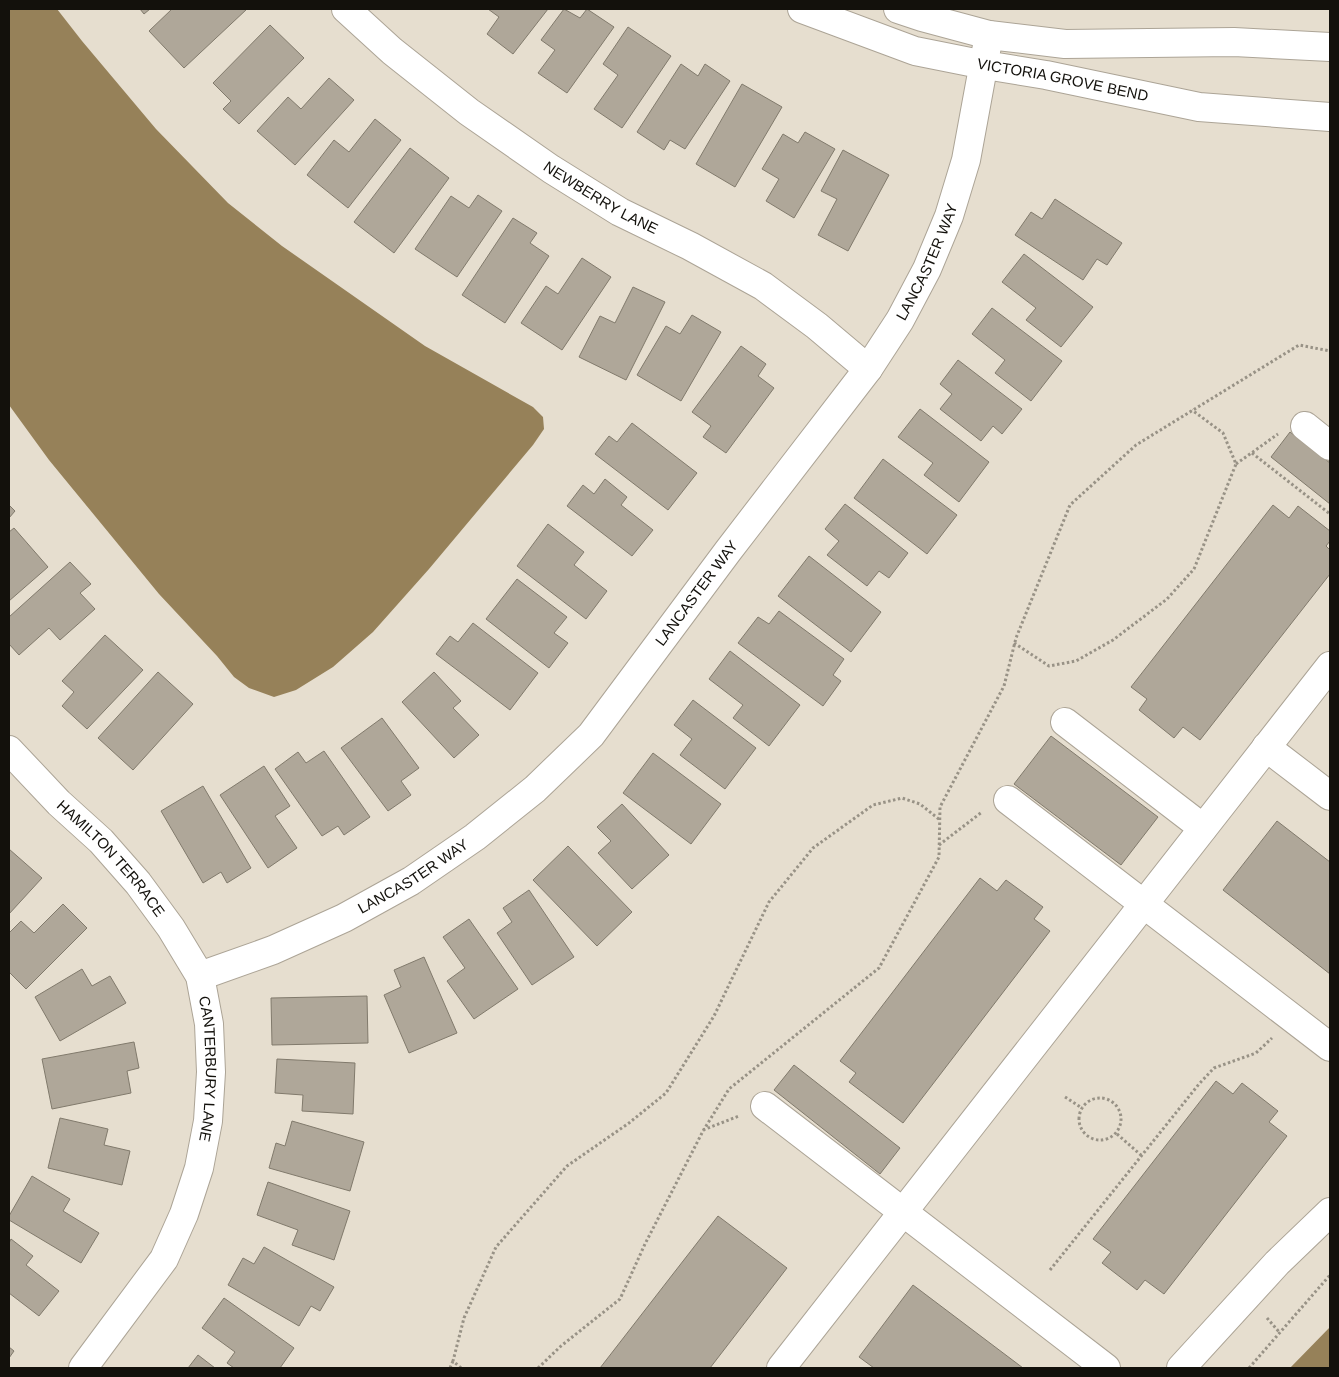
<svg xmlns="http://www.w3.org/2000/svg" width="1339" height="1377" viewBox="0 0 1339 1377" font-family="Arial,sans-serif">
  <style>
    .water { fill: #968159 }
    .building { fill: #afa799; stroke: #817a6c }
    .lines { fill: none; stroke-linecap: round; stroke-linejoin: round }
    .minor-casing { stroke: #aca496; stroke-width: 30 }
    .path { stroke: #989286; stroke-width: 3; stroke-dasharray: 2.5 2.5; stroke-linecap: butt }
    .minor { stroke: #fff; stroke-width: 28 }
    .labels { text-anchor: middle; stroke-width: 4; stroke-linejoin: round; paint-order: stroke }
    .street-label { font-size: 15px; fill: #13110c; stroke: #f3ebdc }
  </style>
  <rect width="100%" height="100%" fill="#e6decf"/>
  <path class="water" d="M9,9H57L82,41L156,129L228,203L282,246L425,346L533,407L543,417L544,429L533,445L429,569L373,632L333,667L296,690L274,697L249,688L234,677L217,656L159,594L49,460L9,405Z
    M1330,1327V1368H1290Z"/>
  <path class="building" d="M140,9H150L144,14Z
    M172,9H247L184,68L149,31Z
    M488,9H548L513,54L487,34L499,17Z
    M564,9L580,18L587,9L614,27L567,93L538,73L555,50L541,40Z
    M270,25L304,58L239,124L223,109L231,101L213,83Z
    M628,27L671,56L622,128L594,109L618,75L603,64Z
    M681,64L698,76L705,64L730,81L685,149L670,140L664,150L637,132Z
    M329,78L354,100L295,165L257,131L288,97L301,109Z
    M742,84L782,107L735,187L696,164Z
    M375,119L401,140L348,208L307,175L334,140L349,152Z
    M805,132L835,149L794,218L766,201L779,179L762,169L783,134L798,143Z
    M410,148L449,178L394,253L354,222Z
    M843,150L889,175L848,251L818,235L837,199L821,191Z
    M478,195L502,211L457,277L415,249L451,196L469,208Z
    M1055,199L1122,243L1107,265L1097,259L1083,280L1015,235L1031,212L1042,219Z
    M513,218L537,233L530,243L549,256L505,323L462,295Z
    M1024,254L1093,307L1061,347L1026,320L1036,308L1002,282Z
    M582,258L611,277L562,350L521,323L546,286L558,294Z
    M633,287L665,302L626,380L579,357L600,316L615,323Z
    M992,308L1062,361L1031,401L995,373L1005,360L972,334Z
    M692,315L721,332L681,401L637,375L666,326L680,334Z
    M741,346L766,364L758,376L774,388L726,453L703,437L711,426L692,412Z
    M958,360L1022,409L1002,434L993,426L981,441L940,409L952,394L940,384Z
    M920,409L989,462L959,502L924,475L933,463L898,437Z
    M632,423L697,473L668,510L595,454L609,436L617,442Z
    M1290,432L1330,463V504L1271,457Z
    M883,459L957,515L927,554L854,498Z
    M605,479L627,497L621,505L653,530L632,556L567,506L583,485L594,494Z
    M845,504L908,553L889,578L879,571L867,586L827,555L839,541L825,529Z
    M9,505L15,511L9,518Z
    M1273,505L1289,518L1298,506L1330,531V541L1326,546L1330,550V574L1200,740L1183,727L1174,738L1139,710L1147,699L1131,687Z
    M548,524L584,552L574,565L607,591L586,619L517,566Z
    M14,528L48,567L9,601V532Z
    M809,556L881,612L851,652L778,596Z
    M70,562L91,584L80,593L95,609L60,640L49,628L19,655L9,644V617Z
    M517,579L567,617L554,633L568,643L549,668L486,619Z
    M779,611L844,659L833,675L841,681L823,706L738,643L758,617L769,624Z
    M473,623L538,673L510,710L436,654L450,636L458,642Z
    M105,635L143,670L87,729L62,706L74,692L62,681Z
    M730,651L800,705L769,746L733,718L743,705L709,679Z
    M158,672L193,704L133,770L98,738Z
    M434,672L461,701L453,708L479,735L454,758L402,702Z
    M693,700L756,748L725,789L680,755L692,739L674,725Z
    M382,718L419,768L401,781L411,795L388,811L341,748Z
    M1051,736L1158,817L1121,865L1014,784Z
    M324,751L370,817L344,835L338,826L322,836L275,769L298,752L306,763Z
    M653,753L721,804L691,844L623,793Z
    M264,766L290,806L275,816L297,848L268,868L220,795Z
    M203,786L251,868L227,883L221,872L203,883L161,811Z
    M622,804L669,855L632,889L598,853L611,841L597,827Z
    M1277,821L1330,862V974L1223,890Z
    M568,846L632,912L597,946L533,880Z
    M9,849L42,878L9,914Z
    M980,878L997,891L1006,880L1043,907L1034,919L1050,931L903,1123L849,1082L856,1073L840,1061Z
    M529,890L574,957L532,985L497,933L512,922L503,908Z
    M63,904L87,928L26,989L9,972V933L21,921L34,933Z
    M469,919L518,989L474,1019L447,981L465,968L443,937Z
    M424,957L457,1033L409,1053L384,995L401,987L394,970Z
    M82,969L92,986L110,976L126,1003L60,1041L35,997Z
    M367,996L368,1043L272,1045L271,998Z
    M134,1042L139,1068L127,1071L131,1093L52,1109L42,1059Z
    M277,1059L355,1063L353,1114L302,1111L303,1095L275,1093Z
    M794,1065L900,1148L880,1174L774,1090Z
    M1216,1081L1233,1094L1242,1083L1278,1111L1269,1122L1287,1136L1164,1294L1145,1280L1137,1290L1102,1263L1111,1252L1093,1239Z
    M60,1118L108,1129L104,1145L130,1151L122,1185L48,1168Z
    M292,1121L364,1142L350,1191L269,1168L276,1143L285,1146Z
    M32,1176L70,1199L63,1211L99,1233L81,1263L9,1220V1216Z
    M268,1182L350,1211L334,1260L292,1245L298,1230L257,1215Z
    M718,1216L787,1268L710,1368H600Z
    M11,1239L33,1256L26,1265L59,1291L39,1316L9,1293V1243Z
    M264,1247L334,1287L320,1311L311,1306L299,1326L228,1285L243,1258L254,1264Z
    M913,1285L1023,1368H874L859,1357Z
    M224,1298L294,1348L280,1368H234L227,1363L235,1352L202,1328Z
    M9,1347L14,1351L9,1358Z
    M198,1355L215,1368H188Z"/>
  <g class="lines">
    <defs>
      <g id="minor">
        <path id="s1" d="M346,9L392,51L469,112L551,169L620,212L690,246L763,286L817,326L868,369"/>
        <path id="s2" d="M802,9L915,51L985,65L1046,75L1199,107L1330,117"/>
        <path d="M898,9L922,17L989,35L1065,44L1234,42L1330,47"/>
        <path d="M1305,426L1330,446"/>
        <path d="M1065,722L1203,828"/>
        <path d="M1266,747L1330,796"/>
        <path id="s3" d="M9,750L59,803L101,841L138,883L171,928L200,976L209,1024L211,1072L208,1121L199,1168L184,1214L164,1259L83,1368"/>
        <path d="M1008,800L1330,1047"/>
        <path id="s4" d="M200,976L273,950L344,918L411,881L475,837L535,789L591,735L728,551L868,369L900,320L927,269L949,216L966,160L989,35"/>
        <path d="M765,1106L1106,1368"/>
        <path d="M781,1368L1330,666"/>
        <path d="M1181,1368L1277,1263L1330,1212"/>
      </g>
    </defs>
    <use href="#minor" class="minor-casing"/>
    <path class="path" d="M1252,453L1330,514
      M1236,464L1278,434
      M1014,643L1049,666L1076,661L1113,640L1167,599L1194,569L1236,464L1223,433L1192,410
      M939,845L982,812
      M1065,1097L1082,1108
      M1079 1119a21 21 0 1 1 42 0a21 21 0 1 1-42 0Z
      M703,1130L739,1116
      M1117,1134L1142,1156
      M1050,1270L1199,1084L1214,1068L1256,1053L1272,1038
      M1267,1318L1280,1333
      M450,1368L453,1361
      M461,1368L453,1361L464,1318L496,1247L567,1166L629,1123L666,1093L714,1016L769,902L813,848L873,805L902,798L920,804L940,820
      M538,1368L561,1346L620,1299L645,1244L703,1131L729,1089L879,968L939,857L940,807L1004,686L1016,638L1070,505L1136,445L1299,345L1330,351
      M1249,1368L1330,1275"/>
    <use href="#minor" class="minor"/>
  </g>
  <g class="labels">
    <g class="street-label">
      <text dy="5" stroke="none"><textPath href="#s2" startOffset="271">VICTORIA GROVE BEND</textPath></text>
      <text dy="5" stroke="none"><textPath href="#s1" startOffset="318">NEWBERRY LANE</textPath></text>
      <text dy="5" stroke="none"><textPath href="#s4" startOffset="1046">LANCASTER WAY</textPath></text>
      <text dy="5" stroke="none"><textPath href="#s4" startOffset="641">LANCASTER WAY</textPath></text>
      <text dy="5" stroke="none"><textPath href="#s3" startOffset="149">HAMILTON TERRACE</textPath></text>
      <text dy="5" stroke="none"><textPath href="#s4" startOffset="236">LANCASTER WAY</textPath></text>
      <text dy="5" stroke="none"><textPath href="#s3" startOffset="391">CANTERBURY LANE</textPath></text>
    </g>
  </g>
  <rect width="1339" height="1377" fill="none" stroke="#13110c" stroke-width="20"/>
</svg>
